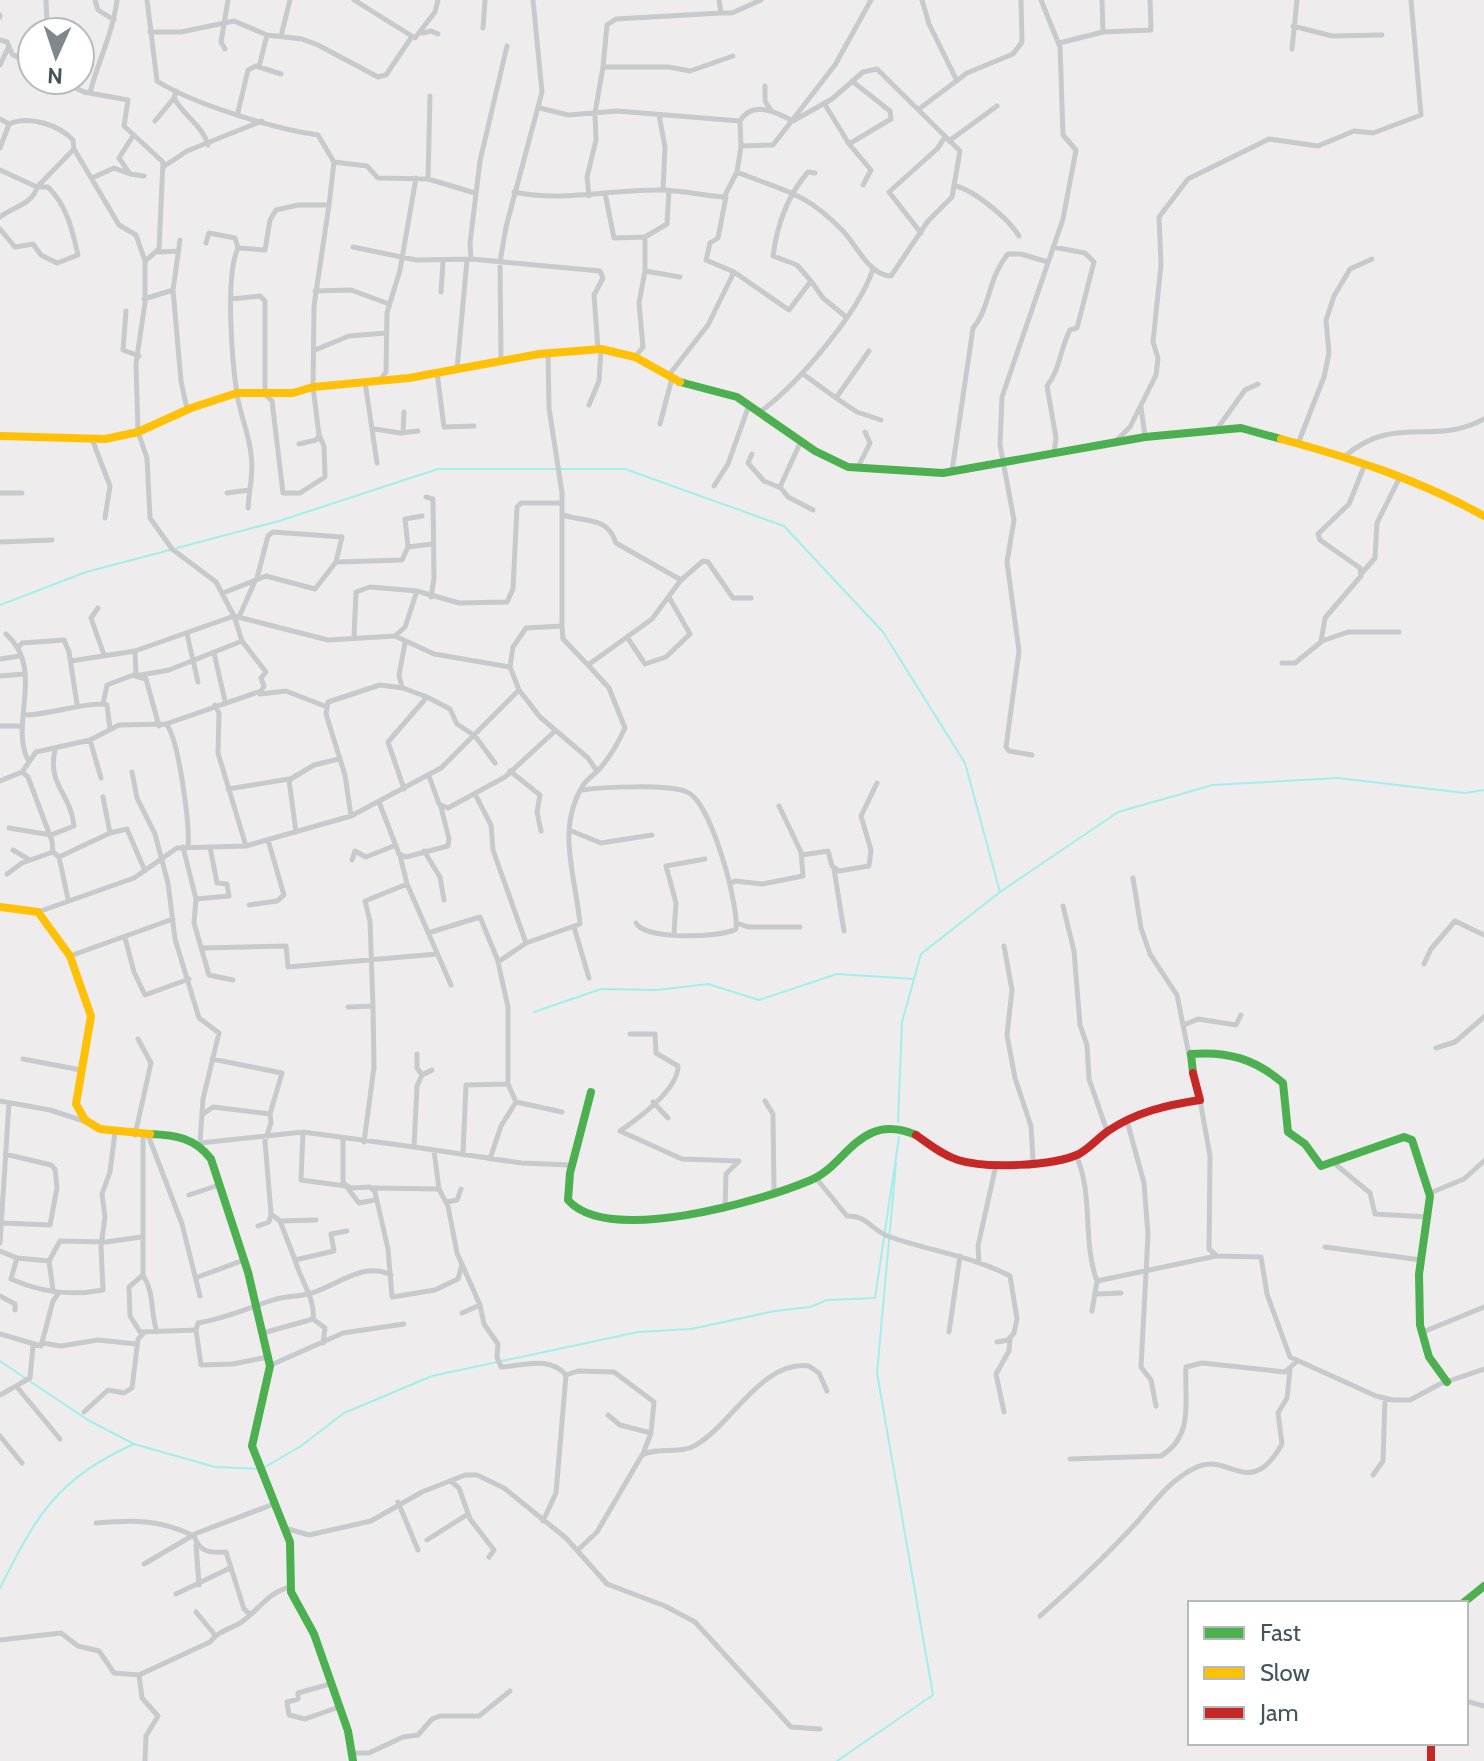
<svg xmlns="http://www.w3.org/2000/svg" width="1484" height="1761" viewBox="0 0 1484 1761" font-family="Cabin,sans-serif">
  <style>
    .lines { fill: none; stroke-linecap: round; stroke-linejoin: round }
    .stream { stroke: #a2eeec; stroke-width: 2 }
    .street { stroke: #c6cacc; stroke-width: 5 }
    .fast { stroke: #4caf50; stroke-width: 8 }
    .slow { stroke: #ffc107; stroke-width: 8 }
    .jam { stroke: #c62828; stroke-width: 8 }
  </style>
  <rect width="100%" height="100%" fill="#eeeced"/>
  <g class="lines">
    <path class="stream" d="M177,548L279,521L438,469H625L784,526L883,632L965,763L1000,892
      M0,605L86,572L170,550
      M534,1012L601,989L657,990L708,984L759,1000L837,974L914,979
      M898,1122L902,1022L921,954L1000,892L1118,812L1213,785L1338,778L1465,793L1484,790
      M0,1361L25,1378
      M31,1382L88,1420L134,1444
      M265,1467L301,1446L344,1413L432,1376L638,1332L691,1329L775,1311L810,1307L827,1300L875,1298L899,1137
      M0,1588C36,1516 57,1478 134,1444L215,1467L259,1469
      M837,1761L933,1695L877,1373L896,1163"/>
    <path class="street" d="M46,0L47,24L61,25
      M95,0L98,10L114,20
      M147,0L157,81C193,104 275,129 318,135L334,162L329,205
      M354,0L415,38L435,12L438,0
      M922,0L929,24L957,81
      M1102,0L1103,32
      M721,13H732L761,0
      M0,15V17
      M1293,26L1332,36L1382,35
      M483,28L485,0
      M58,32L64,20
      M150,32H181L234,21L267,35L302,39L318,45L378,77L386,75L411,38
      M423,33L431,31L438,34
      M281,36L290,0
      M0,40L7,42L12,54L32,66
      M1059,43L1103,32L1151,30L1150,0
      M225,49L221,42L228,0
      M1292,49L1297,0
      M0,65L9,46
      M259,67L267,35
      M603,67L607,25L616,19L721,13L719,0
      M58,80L84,92L128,100L124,126L163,162L159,249L145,261
      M765,86V101L770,109
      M176,91L174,98C183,115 203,126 208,145
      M90,93C98,61 113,33 117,0
      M824,103L849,144L891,119L890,111L852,81
      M540,108L568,115L617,111L740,121L741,146L773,145L835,65L871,0
      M919,109L967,73L1013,54L1022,42L1021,0
      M238,112L248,70L256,66L281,74
      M659,115L665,147L663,190
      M0,119L9,124C29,115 59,125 73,140L74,149L37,187H48C67,206 72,229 78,255L57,263L41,255L33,244L15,247L0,229
      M155,121L174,98
      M740,121C753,100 776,112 793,121
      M949,141L997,106
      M849,144L871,170L863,185
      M0,148L9,124
      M74,149L119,225L136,235L145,261V303L136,363L138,432L147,458L150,518L172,549L216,582L234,616L242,641L169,670L135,676L146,679L159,726
      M334,162L367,166L378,178L428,179L475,193
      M163,167L187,151L262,121
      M0,170L37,187C33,204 13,207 0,217
      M737,172L741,146
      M130,174L144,176
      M92,178L114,168L130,174L119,158L133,136
      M428,179L430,96
      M956,186C975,191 1009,219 1019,236
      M514,192C561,202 608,190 656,190C680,189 701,196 724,197L737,172C786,192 804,191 843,231C857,246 869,275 891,276L928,221L952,197L960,151L877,69L863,72L832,99L793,121
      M605,193L614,238L645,237V270
      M589,196L587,177L596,140L595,113L603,67H669L690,71L733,56
      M921,233L889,192L937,149L945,137
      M645,237L667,224L669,190
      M206,243L209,233L235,238L238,248
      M353,247L416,260L471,259L600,271L603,278L594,295L598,349
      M1053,247L1085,253L1094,262L1077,328L1070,330C1060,349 1060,370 1047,386L1056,438L1054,453
      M238,248L265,250L270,220L276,210L298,205H329L314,306L313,387L319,435L316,440L299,444
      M238,248C225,276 232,361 237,394C240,414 249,434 251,454C254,474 249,489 248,508
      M159,252L179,251
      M471,259L470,243L480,161L507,46
      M734,272L789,310L811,281L797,265L773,256C777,225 788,195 808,172L815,173
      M811,281L823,298L845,316
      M173,290L180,240
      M315,291L351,290L389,304
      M441,292L443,262
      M144,299L173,290L181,381L187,409
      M231,299L260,296L265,301V394L272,401L283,493H300L325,477L324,446L319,435
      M126,311L123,350L139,356
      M315,350L349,336L386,333
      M548,353L549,408L562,493V626L563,639L588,665L652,619L681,580L703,561L708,562L733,598H751
      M635,357L643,347L639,303L645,271L680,277
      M501,360L500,262L506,227L542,92L533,0
      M457,369L467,260
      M437,372L444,427L474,426
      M803,374L836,398L869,351
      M669,375L708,325L734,272L706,260L710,243L718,238L726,197
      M380,380L386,372L387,313L400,270L416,178
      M365,382L377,463
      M836,398L857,412L881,420
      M589,405L599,381L601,349
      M1141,407L1145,437
      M760,412C798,384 859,312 873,269
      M660,424L672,378
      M375,429L400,433L418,431
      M1217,429L1245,390L1258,384
      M403,433L404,412
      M92,439L110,486L105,518
      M1299,441L1324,377L1329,353L1326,320L1334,296L1350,269L1372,259
      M1114,443L1130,427L1156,375L1158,358L1153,342L1161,265L1159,217L1188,179L1269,139L1318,146L1354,131L1373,133L1421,115L1411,0
      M752,454L748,463L764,481L781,488L788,497L813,510
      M1345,456C1396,413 1434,447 1484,419
      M858,467L870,443L865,432
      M952,471L973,328C990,309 988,277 1008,254H1021L1048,262
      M714,486L728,464L749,405
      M780,487L801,441
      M0,493H22
      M227,493L249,490
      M426,497L433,499L434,578L431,597
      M563,515C588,523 607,516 616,543L681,580
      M0,542L52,540
      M408,547L432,544
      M336,562L402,560L408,547L405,519L422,516
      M1362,573L1375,558L1377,523L1400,477
      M223,593L266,576L315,589L336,562L342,537L273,532L268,536L257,578
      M98,608L91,618L104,655
      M239,617L255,581
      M6,634C46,670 9,722 28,760
      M187,634L198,682
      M395,636L434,654L510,667L519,690L540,717L588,758L597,771
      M354,637L356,592L370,587L417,591
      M627,637L645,664L666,657L690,634L670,599
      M1322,641L1348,632H1399
      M18,648L22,643L64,640L69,652L77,704
      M214,653L225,701
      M0,659L20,656
      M71,661L135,651
      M1282,663H1295L1321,642L1325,618L1361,576L1360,568L1320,540L1318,534L1349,504L1365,464
      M510,667L513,647L526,628L562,626
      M0,676L25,674
      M402,687L399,675L405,643
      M260,694L286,691L327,707
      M215,705L219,713L218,753L246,846
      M26,715C53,714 76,704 103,704
      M166,724C179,738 190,827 188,847
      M0,726H22
      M110,729L107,705L103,704L107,685L136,674L135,651L234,616L328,640L395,636L405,627L417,591L459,603L507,602L513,589L517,507L521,503H562
      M90,740L101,778
      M1032,755L1009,751L1006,747L1019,651L1007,562L1014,520L1000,445L1002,397L1063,219L1076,150L1063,135L1060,47L1041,0
      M510,771L540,795L537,812L541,831
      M22,772L28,777L52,841L53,852L59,857L68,899
      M132,772L137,798L155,834L168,883L175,939L199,1018L219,1033L203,1099L200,1143L303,1132L414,1147
      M429,776L439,804L448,808L505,777L554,732
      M0,781L22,772L36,752L90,740L119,725L166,724L261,691L264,686L261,678L266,672L242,641
      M228,789L289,779
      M404,789L388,742L427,697L450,709L457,724L475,736L495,763
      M582,790C603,787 668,784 687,792C711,801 739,906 736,929C720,938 644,940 636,923
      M475,794L491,825L493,850L526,943L498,962L508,1007V1084L516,1102L501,1126L490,1159
      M103,797L110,833
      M379,802L399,854L406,857L448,846L449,839L441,807
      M351,816L345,775L326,714L328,702L380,685L403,688L427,697
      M9,828L51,835L74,826C71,794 47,785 55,750
      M569,830L601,843L652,835
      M296,832L289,780L314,765L339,759
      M183,847L196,899L194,923L209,975L233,980
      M13,850L28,859
      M424,851L440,877L444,900
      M400,855L407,884L451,985
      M802,855L828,851L832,866L839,871L869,866L871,850L861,816L877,783
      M59,857L110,833L127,829L145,871
      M352,860L355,851L366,857L396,845
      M834,869L844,931
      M7,874L22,863L53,852
      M1133,878L1141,928L1150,954L1177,995L1189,1055
      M730,884L735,881L762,884L803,876L801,852L779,806
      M196,899L229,896L227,884L217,883L210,847
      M249,905L277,901L284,895L268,840
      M1063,906L1074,951L1080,1025L1087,1045L1089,1079L1107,1131
      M38,912L134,878L177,848L246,846L351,816L441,768L519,690
      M737,923L748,927H800
      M574,927L589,978
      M428,933L480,917L498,961
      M674,933L676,903L666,866L705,859
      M125,938L134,972L145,995L189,979
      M526,943L580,924C576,877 555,828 584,784C589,777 597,773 602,766C611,755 619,741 625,728L609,688L588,665
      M1004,946L1012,990L1007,1035L1015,1078L1031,1126L1033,1160
      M201,948L286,946L288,967L437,954
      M70,956L173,919
      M1424,964L1431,949L1455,921L1484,935
      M348,1007L373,1006L370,921L365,901L407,884
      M1184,1025L1198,1019L1236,1025L1241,1015
      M630,1034H655L656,1053L678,1066C678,1090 639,1118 620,1131L682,1159L739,1161L726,1174L725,1209
      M1436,1048L1455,1042L1484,1017
      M417,1054V1068L422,1075
      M23,1059L81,1070
      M212,1059L282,1073L270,1114
      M432,1070L422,1075L417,1086L414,1147L521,1163L570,1165
      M1200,1100L1210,1156L1209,1249L1217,1256L1261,1257L1267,1294L1290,1357L1376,1396L1393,1400H1410L1440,1384L1484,1369
      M0,1101L50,1110L84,1121
      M765,1101L773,1114L774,1192
      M516,1102L562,1112
      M653,1102L668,1118
      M203,1114L213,1107L270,1114L271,1123L265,1141L271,1214L280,1221L316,1220
      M1127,1121L1144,1183L1148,1235L1141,1367L1151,1380L1156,1406
      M303,1132L301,1180L346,1186L359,1203L375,1200
      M135,1135L151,1063L138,1039
      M148,1135L182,1224L200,1296
      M143,1136V1275L129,1287L130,1316L140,1332L196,1330L198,1323C224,1319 246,1309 270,1301C282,1296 295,1297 308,1294C334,1288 363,1260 391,1275
      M343,1138V1183L351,1188L370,1187L375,1192L388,1249L392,1297L435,1290L458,1279L462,1264
      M364,1142L374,1067L373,1006
      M434,1151L439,1189L448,1206L457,1253L480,1305L462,1313
      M463,1153L466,1085L508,1084
      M1076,1155C1094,1195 1082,1241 1097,1281
      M1334,1163L1370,1193L1375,1214L1429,1217
      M816,1178L847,1216C867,1215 872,1231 890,1237C930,1251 972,1256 1010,1276L1017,1319L1014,1333L1008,1340L997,1342
      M373,1188L439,1189
      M1430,1193L1464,1179L1484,1161
      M189,1195L219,1185
      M447,1202L457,1200L461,1189
      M280,1221L295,1260L334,1251L331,1234L347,1231
      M3,1223L50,1225L57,1188L55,1169L51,1165L5,1154
      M258,1226L269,1222L271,1214
      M0,1243L9,1103
      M1325,1247L1421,1260
      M0,1251L17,1258L11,1279C40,1292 72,1296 103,1290L101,1246L105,1217L102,1194L110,1172L115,1132
      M17,1258L49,1261
      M295,1260C300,1279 316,1300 313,1319
      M979,1263L978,1246L996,1165
      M143,1275C155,1294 150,1312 157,1332
      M198,1277L244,1260
      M53,1290L49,1261L60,1241L106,1242L141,1237
      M1097,1294L1121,1293
      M0,1296L15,1304V1310
      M480,1305L484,1324L498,1344L497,1357L501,1367C524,1366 549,1355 566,1375
      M1092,1311L1097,1281L1216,1256
      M196,1330L201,1365L233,1364L268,1357
      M949,1332L960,1256
      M1423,1332L1484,1307
      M263,1333L313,1319L325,1328L323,1343
      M0,1334L41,1346L53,1301L58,1294
      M42,1343L61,1346L98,1340L137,1344
      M271,1365L343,1333L404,1324
      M17,1387L60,1439
      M0,1395L30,1378L33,1346
      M84,1412L108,1390L124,1393L132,1388L138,1339L143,1334
      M1004,1412L996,1374L1009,1351L1010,1339
      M608,1415L620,1425L651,1433L643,1454
      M0,1436L22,1463
      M1070,1459L1161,1456C1195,1435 1184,1401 1186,1367L1202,1363L1285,1372L1296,1362
      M1373,1475L1383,1461L1385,1398
      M452,1482L459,1488L470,1519L494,1550L489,1557
      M398,1502L418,1550
      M543,1521L556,1493L566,1375L578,1371L614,1372L654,1402L651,1433
      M96,1523C132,1520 160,1519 194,1536C200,1553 211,1553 226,1552L244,1609L250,1614
      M285,1528L309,1535L371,1521L422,1492L465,1475H477L504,1488L566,1538L607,1584L665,1606L695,1622L791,1727L820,1729
      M427,1540L468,1514
      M196,1545L199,1585
      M579,1549L597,1532L642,1455C659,1446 680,1455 696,1445C732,1424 762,1360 809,1366L819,1373L827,1391
      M144,1564L197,1533L274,1504
      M176,1594L230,1568
      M196,1612L215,1635
      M1040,1616C1074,1586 1107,1555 1138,1521C1155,1501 1172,1478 1197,1467C1229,1452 1250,1501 1282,1444L1278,1413L1287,1398L1290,1370
      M0,1640L61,1633L78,1646L99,1651L114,1673L139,1675L210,1642C219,1630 232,1629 243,1621C259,1609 269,1592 290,1587
      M139,1675L142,1698L158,1716L146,1736L145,1761
      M330,1684L298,1693V1699L287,1702L289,1715L305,1719L339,1707
      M1466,1701L1484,1706
      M353,1753H369L403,1737L418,1735L432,1719L440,1716H479L510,1691"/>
    <path class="fast" d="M680,382L737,397L815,451L848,467L943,473L1145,437L1241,428L1281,439
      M1193,1073L1191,1054C1228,1051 1255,1059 1283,1083L1288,1132L1305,1144L1321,1166L1404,1137L1412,1140L1430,1196L1419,1274L1420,1325L1429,1357L1447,1382
      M591,1092L570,1173L568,1200C608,1246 762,1201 811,1180C846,1166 860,1111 916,1135
      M150,1134C176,1135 195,1138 211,1159L248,1272L270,1366L252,1446L290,1542L291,1592L314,1634L348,1731L353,1761
      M1463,1603L1484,1586"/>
    <path class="slow" d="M0,436L105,439L138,432L191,408L237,393H293L313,387L409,378L539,354L601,349L635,357L680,382
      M1281,439C1351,458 1420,480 1484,516
      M0,907L38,912L70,956L91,1016L76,1104L85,1120L100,1129L150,1134"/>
    <path class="jam" d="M916,1135C929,1144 942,1155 958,1160C986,1169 1053,1166 1079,1154C1090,1148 1098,1138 1108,1131C1136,1112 1167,1105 1200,1100L1193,1073
      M1431,1743V1761"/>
  </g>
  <rect x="1188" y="1601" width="280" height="144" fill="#ffffff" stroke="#b4bbbd" stroke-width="2"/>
  <rect x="1204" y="1627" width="40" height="12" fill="#4caf50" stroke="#b4bbbd" stroke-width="2"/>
  <text x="1260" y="1641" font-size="24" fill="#43545a">Fast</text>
  <rect x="1204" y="1667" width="40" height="12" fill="#ffc107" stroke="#b4bbbd" stroke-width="2"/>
  <text x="1260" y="1681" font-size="24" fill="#43545a">Slow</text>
  <rect x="1204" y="1707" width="40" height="12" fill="#c62828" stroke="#b4bbbd" stroke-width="2"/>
  <text x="1260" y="1721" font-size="24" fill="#43545a">Jam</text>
  <g transform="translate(56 56) rotate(183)"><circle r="38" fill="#ffffff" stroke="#b4bbbd" stroke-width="2"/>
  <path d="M0-6L14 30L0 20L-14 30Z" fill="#7f898d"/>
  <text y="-12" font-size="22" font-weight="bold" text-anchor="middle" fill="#43545a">N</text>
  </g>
</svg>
